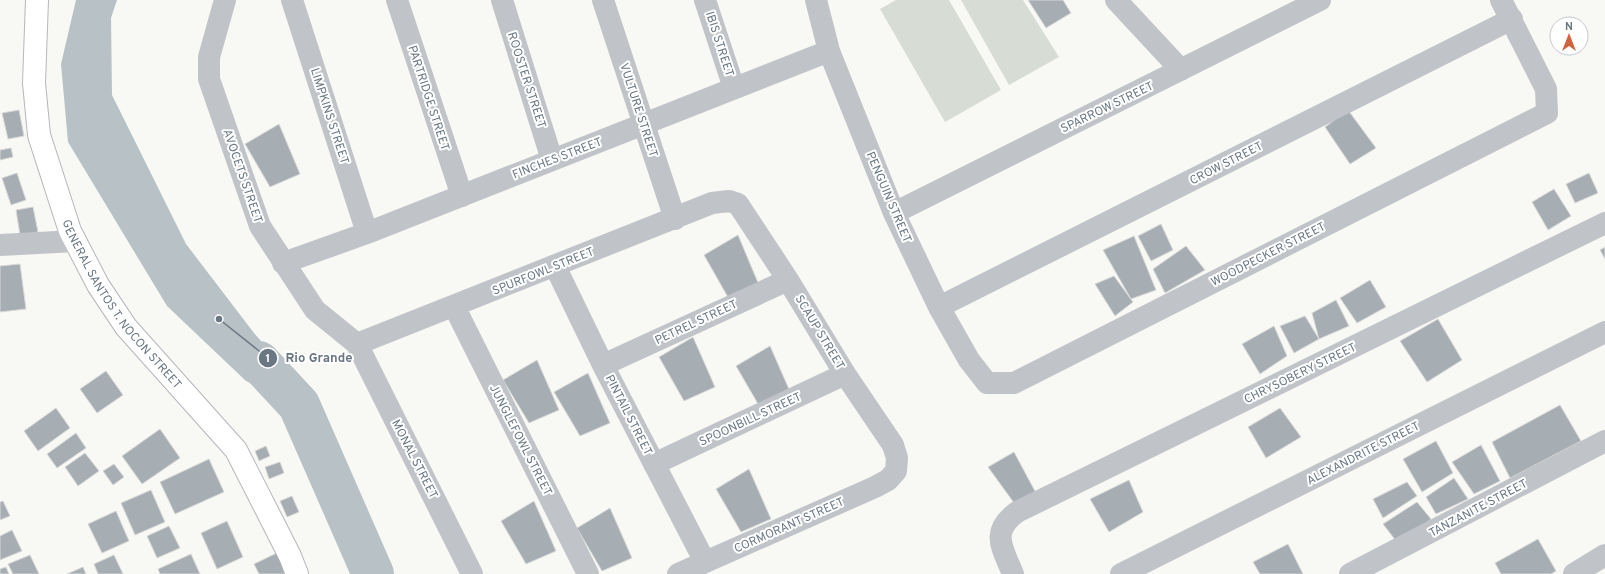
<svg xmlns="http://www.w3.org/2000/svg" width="1605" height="574" viewBox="0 0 1605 574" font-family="Overpass,sans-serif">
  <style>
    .green { fill: #d7dcd5 }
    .water { fill: #b8c2c6 }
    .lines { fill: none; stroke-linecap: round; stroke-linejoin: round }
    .river { stroke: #b8c2c6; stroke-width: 42 }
    .building { fill: #a6adb3; stroke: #d9d9d8 }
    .major-casing { stroke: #b4b7bb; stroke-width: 24 }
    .minor { stroke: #c0c3c7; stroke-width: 22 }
    .major { stroke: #fff; stroke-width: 22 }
    .labels { text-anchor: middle; stroke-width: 4; stroke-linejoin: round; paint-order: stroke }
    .street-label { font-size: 12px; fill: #6a7783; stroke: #fff }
    .leader { fill: none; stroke: #6a7783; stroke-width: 1.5 }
    .callout-dot { fill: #6a7783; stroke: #fff; stroke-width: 1.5 }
    .mark-label { font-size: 12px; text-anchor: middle; font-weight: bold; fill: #fff }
    .callout-label { font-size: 13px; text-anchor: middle; font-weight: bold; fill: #6a7783; stroke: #fff; stroke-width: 4; stroke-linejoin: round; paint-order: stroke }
  </style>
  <rect width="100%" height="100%" fill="#f8f8f5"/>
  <path class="green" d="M896,0H949L1001,90L945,122L880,9Z
    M961,0H1023L1059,57L1009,85Z"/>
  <path class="water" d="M76,0H117L111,18L112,95L186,244L254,333L281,364L299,405L246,381L167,306L68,142L61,64Z"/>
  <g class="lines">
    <path class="river" d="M259,362L299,405L373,574"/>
  </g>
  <path class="building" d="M1028,0H1063L1071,13L1046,28Z
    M19,110L24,136L8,139L2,113Z
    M1348,110L1376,148L1350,164L1325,127Z
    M279,124L300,174L270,187L245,144Z
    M11,148L13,157L0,160V150Z
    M17,173L26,200L11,205L2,178Z
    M1589,173L1598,193L1575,203L1566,184Z
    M1554,189L1571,216L1548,230L1532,202Z
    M33,207L38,232L20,235L16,210Z
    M1161,224L1173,250L1151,261L1138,236Z
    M738,235L759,285L729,299L704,255Z
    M1134,236L1156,290L1131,299L1103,250Z
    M1186,246L1205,270L1165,293L1153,269Z
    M1605,247V259L1600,250Z
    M20,264L26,309L0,312V266Z
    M1114,276L1133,302L1115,316L1095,284Z
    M1370,280L1386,307L1357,323L1340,298Z
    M1336,300L1349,326L1319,339L1312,313Z
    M1305,316L1319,339L1294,353L1280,326Z
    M1438,319L1462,360L1427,382L1400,341Z
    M1274,326L1287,356L1260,374L1242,344Z
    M693,337L715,387L684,401L659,357Z
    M770,346L792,396L761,409L736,366Z
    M537,360L559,410L529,423L503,380Z
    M106,371L123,395L97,413L80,389Z
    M588,373L610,423L580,436L554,392Z
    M1560,405L1581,441L1510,478L1492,442Z
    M56,408L70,428L38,451L24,431Z
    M1280,408L1301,437L1266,458L1248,427Z
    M160,429L180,458L142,484L122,456Z
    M76,433L86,448L57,468L47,454Z
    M1436,441L1453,473L1422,492L1403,459Z
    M1481,445L1500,481L1474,494L1452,462Z
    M266,446L270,456L259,461L255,451Z
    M1014,452L1036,493L1017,507L988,467Z
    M85,453L99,471L78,486L65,467Z
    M209,459L224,492L175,514L160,482Z
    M280,462L284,473L269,479L265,467Z
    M114,464L124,477L113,485L103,471Z
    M749,469L771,519L741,532L716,489Z
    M1454,478L1468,499L1436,514L1426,497Z
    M1129,480L1143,512L1109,532L1090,499Z
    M1407,482L1417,496L1383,518L1373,499Z
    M151,490L165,522L135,535L121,503Z
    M292,496L299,512L287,517L280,501Z
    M3,501L10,516L0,520V502Z
    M534,501L556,551L526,564L501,521Z
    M1417,502L1431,519L1400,546L1383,524Z
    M610,508L632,558L602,571L577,528Z
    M116,511L129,541L102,553L88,524Z
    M227,521L243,557L217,569L201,533Z
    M169,526L180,548L157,558L147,536Z
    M12,530L22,551L0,560V536Z
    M1538,539L1556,571L1551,574H1501L1495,563Z
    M1288,544L1303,574H1260L1253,562Z
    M279,552L289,574H259L254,564Z
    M191,554L200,574H160L158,569Z
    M30,555L39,574H13L8,564Z
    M114,555L123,574H98L94,564Z
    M6,567L9,574H0V569Z
    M83,567L86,574H67Z"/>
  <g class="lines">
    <defs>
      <g id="major">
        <path id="s1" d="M37,0L34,83L39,135L70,231L98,285L126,327L236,450L290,556L297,574"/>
      </g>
    </defs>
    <use href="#major" class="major-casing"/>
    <path class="minor" d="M225,0L209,57V79L260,226L315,310L357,344L472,574
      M292,0L367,233
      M397,0L462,196
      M502,0L552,160
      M603,0L675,219
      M705,0L734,88
      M816,0L829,51L894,213L939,307L969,360L987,383H1014L1547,113L1546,89L1501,0
      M1116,0L1181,70
      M894,213L1320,0
      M0,245L75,241
      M283,263L367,233L829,51
      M555,266L603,365L705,562
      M454,306L588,574
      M939,307L1512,19
      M357,344L712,203L729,201L738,204L788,280L845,374L893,445L897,458L896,471L888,480L875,487L678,574
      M603,365L788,280
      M654,464L845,374
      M1013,574C1002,547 990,532 1017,512L1605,223
      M1121,574L1605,332
      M1350,574L1605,441
      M1574,574L1605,555"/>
    <use href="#major" class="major"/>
  </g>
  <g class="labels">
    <g class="street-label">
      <text transform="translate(720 44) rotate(72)" y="4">IBIS STREET</text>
      <text transform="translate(527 80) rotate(72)" y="4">ROOSTER STREET</text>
      <text transform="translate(429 98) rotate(72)" y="4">PARTRIDGE STREET</text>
      <text transform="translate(1107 107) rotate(-26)" y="4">SPARROW STREET</text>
      <text transform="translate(639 110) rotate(72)" y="4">VULTURE STREET</text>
      <text transform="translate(330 116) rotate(72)" y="4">LIMPKINS STREET</text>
      <text transform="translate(557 158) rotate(-21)" y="4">FINCHES STREET</text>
      <text transform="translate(1226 163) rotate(-27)" y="4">CROW STREET</text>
      <text transform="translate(243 176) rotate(71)" y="4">AVOCETS STREET</text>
      <text transform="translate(889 197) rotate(67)" y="4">PENGUIN STREET</text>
      <text transform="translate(1268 254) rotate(-27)" y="4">WOODPECKER STREET</text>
      <text transform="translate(543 271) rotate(-22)" y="4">SPURFOWL STREET</text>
      <text dy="4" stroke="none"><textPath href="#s1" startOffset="326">GENERAL SANTOS T. NOCON STREET</textPath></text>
      <text transform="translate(696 322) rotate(-25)" y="4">PETREL STREET</text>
      <text transform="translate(820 332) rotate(59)" y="4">SCAUP STREET</text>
      <text transform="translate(1300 373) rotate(-26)" y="4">CHRYSOBERY STREET</text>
      <text transform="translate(629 415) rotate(63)" y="4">PINTAIL STREET</text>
      <text transform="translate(750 419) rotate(-25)" y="4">SPOONBILL STREET</text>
      <text transform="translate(521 440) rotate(63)" y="4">JUNGLEFOWL STREET</text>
      <text transform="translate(1363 453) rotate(-27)" y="4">ALEXANDRITE STREET</text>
      <text transform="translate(415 459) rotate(63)" y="4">MONAL STREET</text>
      <text transform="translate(1478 508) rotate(-28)" y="4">TANZANITE STREET</text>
      <text transform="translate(789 525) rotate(-24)" y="4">CORMORANT STREET</text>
    </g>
  </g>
  <path class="leader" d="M219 319L268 358"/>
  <g class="callout-dot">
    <circle cx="219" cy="319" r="4"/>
    <circle cx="268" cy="358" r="10"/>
  </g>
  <g class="mark-label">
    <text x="268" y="362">1</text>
  </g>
  <g class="callout-label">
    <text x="319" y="362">Rio Grande</text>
  </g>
  <g transform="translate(1569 36)"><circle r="19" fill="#ffffff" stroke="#c3c9cd"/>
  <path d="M0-3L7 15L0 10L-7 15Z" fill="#d0623d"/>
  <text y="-6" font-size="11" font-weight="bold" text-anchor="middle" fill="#6a7783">N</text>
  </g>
</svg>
